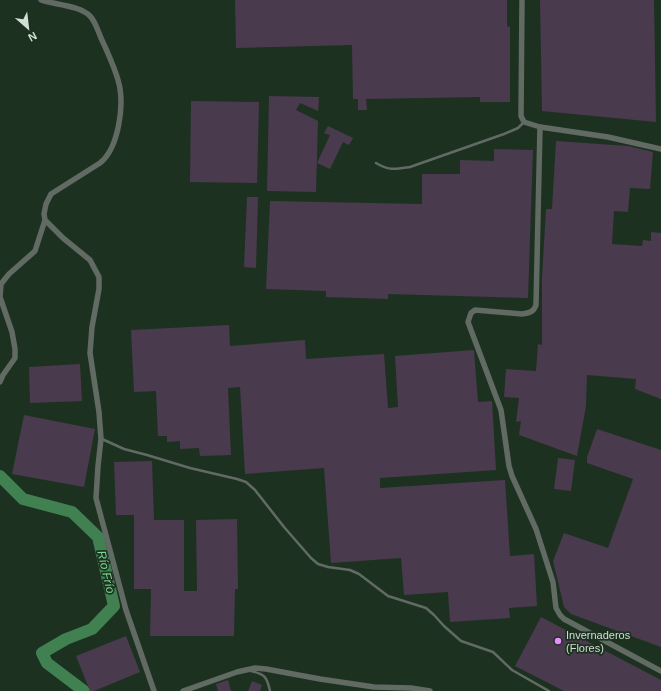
<svg xmlns="http://www.w3.org/2000/svg" width="661" height="691" viewBox="0 0 661 691" font-family="Arial,sans-serif">
  <style>
    .lines { fill: none; stroke-linecap: round; stroke-linejoin: round }
    .river { stroke: #418051; stroke-width: 12 }
    .building { fill: #4a3a4d }
    .lane { stroke: #616b63; stroke-width: 2.5 }
    .street { stroke: #616b63; stroke-width: 5.5 }
    .poi-dot { fill: #e98dfe; stroke: #1d3121; stroke-width: 1.5 }
    .labels { text-anchor: middle; stroke-width: 3.5; stroke-linejoin: round; paint-order: stroke }
    .poi-label { font-size: 11px; fill: #d2dfd4; stroke: #1d3121; text-anchor: start }
    .water-label { font-size: 12px; font-style: italic; fill: #7ed692; stroke: #1d3121 }
  </style>
  <rect width="100%" height="100%" fill="#1d3121"/>
  <g class="lines">
    <path class="river" d="M0,476L23,499L72,512L98,537L114,606L92,629L66,639L42,653L47,663L84,691"/>
  </g>
  <path class="building" d="M235,0H507V26L510,27V102H480V97L366,99L367,110H358V99H353L352,45L236,48Z
    M540,0H654L656,122L542,111Z
    M269,96L319,97L318,111L300,103L296,110L318,121L316,192L267,191Z
    M191,101L259,102L257,183L190,182Z
    M328,126L353,138L349,145L343,142L330,169L317,163L330,135L324,133Z
    M556,141L628,146L653,152L650,189L630,188L628,212L614,211L612,244L642,246L643,240L651,241V232L661,233V399L635,389L636,379L587,375L586,406L577,456L519,435L521,421L516,422L519,398L504,397L506,369L536,371L538,344L542,345V278L546,209H552Z
    M494,149L533,150L528,298L388,294V299L326,297V291L266,289L270,201L422,204V174H460V160L494,161Z
    M247,197H258L256,268L244,267Z
    M229,325L230,346L305,340L306,359L384,354L388,408L398,407L395,356L474,350L478,402L492,401L496,470L380,478V488L505,480L510,556L534,554L537,606L509,608L510,618L450,622L448,592L404,595L401,558L331,563L324,468L245,474L240,387L228,388L231,455L200,456L199,448L180,449V441L167,442V436H158L156,391L134,392L131,330Z
    M80,364L82,401L30,403L29,367Z
    M24,415L95,429L84,487L12,474Z
    M597,429L661,450V647L571,614L564,607L553,561L564,533L608,548L633,479L587,463V457Z
    M558,458L575,460L571,491L554,489Z
    M152,461L154,520H184V591H197L196,520L237,519L238,589H235L234,636H150L151,589H134V515H116L114,462Z
    M541,617L661,680V691H564L515,666Z
    M126,636L140,672L94,691H90L76,656Z
    M228,680L231,691H218L216,684Z
    M252,681L262,685L260,691H248Z"/>
  <g class="lines">
    <path class="lane" d="M376,163C389,171 396,169 410,167L504,134L518,128L524,122
      M102,439L124,449L147,455L190,468L237,479L246,482L255,490L284,527L311,558L318,564L328,567L350,570L359,574L388,596L426,608L434,615L444,626L461,641L493,652L512,670L549,691
      M251,671C265,674 267,677 270,691"/>
    <path class="street" d="M41,0C55,5 79,5 90,16C95,21 98,31 101,38C107,51 114,66 118,80C125,103 119,148 100,163L51,194L46,204L44,214L45,220L63,238L90,260L99,277V289L92,327L90,353L99,412L101,439L98,466L96,498L126,610L154,691
      M522,0L521,116L524,122L540,127L608,137L661,149
      M540,127L536,305C534,312 529,313 522,314L475,310L471,313L468,322L501,410L509,466L512,476L536,529L553,582L556,608L560,615L564,619L661,671
      M0,382L3,375L15,358V349L12,332L0,297L1,284L9,274L35,251L45,220
      M183,691L237,672L255,668L266,669L320,679L374,687L411,688L430,691"/>
  </g>
  <circle class="poi-dot" cx="558" cy="641" r="4"/>
  <g class="labels">
    <g class="poi-label">
      <text x="566" y="639">Invernaderos<tspan x="566" dy="13">(Flores)</tspan></text>
    </g>
    <g class="water-label">
      <text transform="translate(106 572) rotate(77)" y="4">Río Frío</text>
    </g>
  </g>
  <g transform="translate(28 28) rotate(152)" stroke="#1d3121" stroke-width="3" paint-order="stroke">
  <path d="M0-3L7 15L0 10L-7 15Z" fill="#d2dfd4"/>
  <text y="-6" font-size="11" font-weight="bold" text-anchor="middle" fill="#d2dfd4">N</text>
  </g>
</svg>
